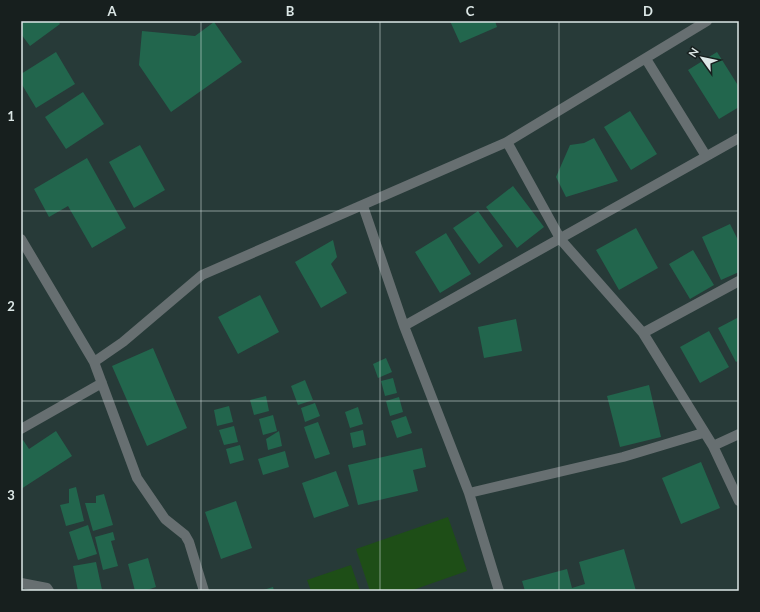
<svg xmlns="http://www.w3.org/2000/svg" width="760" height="612" viewBox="0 0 760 612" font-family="Lato,sans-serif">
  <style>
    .green { fill: #1e4e17 }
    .building { fill: #22664d }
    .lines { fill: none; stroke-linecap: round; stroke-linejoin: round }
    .minor { stroke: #676f71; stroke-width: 10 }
    .grid { fill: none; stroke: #dce7e6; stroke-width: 1; stroke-opacity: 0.55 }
    .neatline { fill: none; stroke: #dce7e6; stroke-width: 1.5 }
    .grid-label { font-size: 13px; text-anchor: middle; font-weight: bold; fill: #dce7e6 }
  </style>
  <rect width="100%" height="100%" fill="#273a38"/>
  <path class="green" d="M448,517L467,571L410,591H370L356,549Z
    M351,565L360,591H311L307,580Z"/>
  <path class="building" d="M21,21H58L60,24L30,46L21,34Z
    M450,21H495L497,27L460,43Z
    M214,22L242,62L171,112L139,65L142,31L195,36Z
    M56,52L75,84L36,108L21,83V74Z
    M717,52L739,87V107L719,119L688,70Z
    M83,92L104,124L66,149L45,117Z
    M630,111L657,154L631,170L604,127Z
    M594,138L618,181L566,197L556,177L570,145L584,143Z
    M140,145L165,190L134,208L109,162Z
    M87,158L126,228L92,248L68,206L49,217L34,189Z
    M513,186L544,227L517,248L486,207Z
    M478,211L503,246L479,264L453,228Z
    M730,224L739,242V272L721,280L702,237Z
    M636,228L658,268L619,290L596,250Z
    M446,233L471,274L440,293L415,252Z
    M333,240L337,257L331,264L347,293L321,308L295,262Z
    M693,250L714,285L690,299L669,264Z
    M260,295L279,332L238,354L218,317Z
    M739,317V360L736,362L718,328Z
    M516,319L522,351L484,358L478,327Z
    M709,331L729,367L700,383L680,347Z
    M153,348L187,428L147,446L112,366Z
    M386,358L392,372L378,378L373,364Z
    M393,378L397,393L385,396L381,381Z
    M305,380L313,400L298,405L291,386Z
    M649,385L661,437L620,447L607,396Z
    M266,396L269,411L254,415L250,400Z
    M399,397L403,412L390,416L386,401Z
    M315,403L320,416L305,422L301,408Z
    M229,406L233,422L217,426L214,410Z
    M358,407L363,424L350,428L345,412Z
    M273,415L277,431L263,435L259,419Z
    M406,416L412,433L397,438L391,421Z
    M318,422L330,454L315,459L304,427Z
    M234,426L238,442L224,445L219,430Z
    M363,430L366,445L353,448L350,433Z
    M56,431L72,456L21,489V441L23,440L29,449Z
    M279,431L282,446L268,450L266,439Z
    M240,445L244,460L230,464L226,449Z
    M422,448L426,467L413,470L418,491L358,505L348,465Z
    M285,451L289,467L263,475L258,459Z
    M701,462L720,508L681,524L662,478Z
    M336,471L349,506L314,518L302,483Z
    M76,487L84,521L66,526L60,505L69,503V489Z
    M104,494L113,525L93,531L85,503H96V496Z
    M236,501L252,548L221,559L205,512Z
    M88,525L97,554L78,560L69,532Z
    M113,532L115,540L111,541L118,566L103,570L95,537Z
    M624,549L636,591H525L522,581L567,569L572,588L585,584L579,562Z
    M148,558L156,587L144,591H135L128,564Z
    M96,562L102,590L78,591L73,566Z
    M273,587L274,591H260Z"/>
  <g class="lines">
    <path class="minor" d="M646,59L706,156
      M507,142L561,240L643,333L713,446L739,501
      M363,206L404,326L469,493L499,591
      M21,239L94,362L137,478L165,519L185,535L189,542L204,591
      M404,326L739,138
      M643,333L739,281
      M94,362L123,342L202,275L507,142L707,21
      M21,429L102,383
      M713,446L739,434
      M469,493L623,457L703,433
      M21,583L47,588L49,591"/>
  </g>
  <path class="grid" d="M201,21V591M380,21V591M559,21V591M21,211H739M21,401H739"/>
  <rect width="760" height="612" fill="none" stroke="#171f1e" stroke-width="44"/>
  <g transform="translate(702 58) rotate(303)" stroke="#171f1e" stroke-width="3" paint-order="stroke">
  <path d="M0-3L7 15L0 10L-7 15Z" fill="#dce7e6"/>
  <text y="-6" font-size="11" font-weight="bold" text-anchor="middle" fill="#dce7e6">N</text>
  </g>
  <rect x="22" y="22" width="716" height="568" class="neatline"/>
  <g class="grid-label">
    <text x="112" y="16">A</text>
    <text x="290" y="16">B</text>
    <text x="470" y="16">C</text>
    <text x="648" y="16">D</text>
    <text x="11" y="121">1</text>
    <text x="11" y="311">2</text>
    <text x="11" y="500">3</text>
  </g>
</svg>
